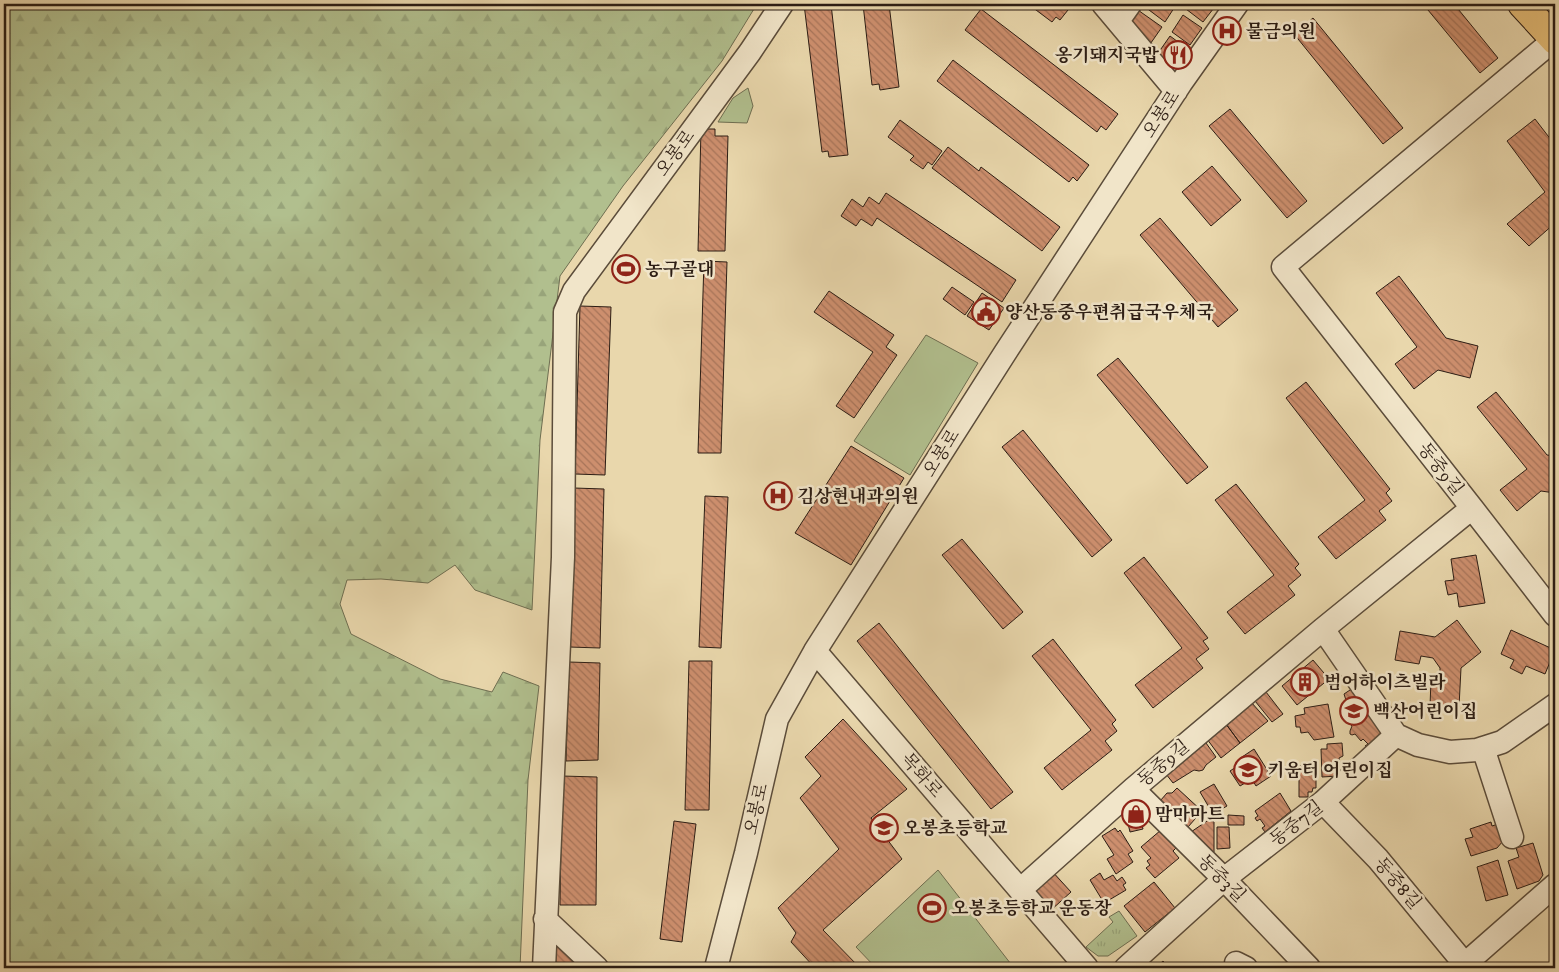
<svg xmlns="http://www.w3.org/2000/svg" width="1559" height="972" viewBox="0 0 1559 972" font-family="'IM FELL DW Pica','Noto Serif KR',serif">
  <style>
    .grass { fill: url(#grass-tufts); stroke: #6e6e51 }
    .forest { fill: url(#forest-firs); stroke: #6e6e51 }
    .park { fill: #b1bf8e; stroke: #6e6e51 }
    .building { fill: url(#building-back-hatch); stroke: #2c1d14 }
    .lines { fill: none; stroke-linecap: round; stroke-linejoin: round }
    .minor-casing { stroke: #5b4c3a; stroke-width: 25 }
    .major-casing { stroke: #2c1d14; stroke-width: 30 }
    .minor { stroke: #f1e5c9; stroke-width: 22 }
    .major { stroke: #e4bc76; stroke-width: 28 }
    .labels { text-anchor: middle; stroke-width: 5; stroke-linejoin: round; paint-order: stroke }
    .poi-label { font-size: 18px; font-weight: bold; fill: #2c1d14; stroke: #f1e5c9; text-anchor: start }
    .street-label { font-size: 18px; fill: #2c1d14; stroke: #f1e5c9 }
  </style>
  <defs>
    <pattern id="grass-tufts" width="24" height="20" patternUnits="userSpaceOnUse" patternTransform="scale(1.25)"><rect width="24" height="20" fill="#b1bf8e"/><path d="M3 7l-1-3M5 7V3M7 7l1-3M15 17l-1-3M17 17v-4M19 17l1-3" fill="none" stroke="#98a47a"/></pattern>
    <pattern id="forest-firs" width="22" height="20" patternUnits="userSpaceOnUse" patternTransform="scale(1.25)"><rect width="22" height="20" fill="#b1bf8e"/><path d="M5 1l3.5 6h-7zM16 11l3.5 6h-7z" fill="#98a47a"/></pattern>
    <pattern id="building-back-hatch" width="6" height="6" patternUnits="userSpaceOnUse" patternTransform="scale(1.25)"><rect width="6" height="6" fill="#cd8f6e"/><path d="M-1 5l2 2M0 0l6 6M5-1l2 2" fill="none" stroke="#a77459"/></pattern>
  </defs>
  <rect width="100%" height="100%" fill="#e9d7ac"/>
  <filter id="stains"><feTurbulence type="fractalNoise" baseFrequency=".004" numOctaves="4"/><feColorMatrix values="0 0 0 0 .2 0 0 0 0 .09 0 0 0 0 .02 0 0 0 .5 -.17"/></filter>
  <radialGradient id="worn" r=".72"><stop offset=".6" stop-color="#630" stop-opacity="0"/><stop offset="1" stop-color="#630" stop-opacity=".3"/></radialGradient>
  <path class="grass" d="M1119,911L1137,936L1108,956H1098L1086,947L1113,922L1109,917Z"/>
  <path class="forest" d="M4,4H757L722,61L623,186L560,276L540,440L532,610L475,590L455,565L428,583L381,579L347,580L340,604L351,634L440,679L492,692L503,672L539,686L528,780L520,968H4Z"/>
  <path class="park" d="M748,88L753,106L747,123L718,122L733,98Z
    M926,335L978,363L910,475L854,441Z
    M938,870L1014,968H876L856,947Z"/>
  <path class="building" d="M804,4H831L848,155L829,157L828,151L822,152Z
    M863,4H889L899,87L880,90L879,84L872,85Z
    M1028,4H1071L1072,5L1060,20L1056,17L1052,22Z
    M1141,4H1174L1176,5L1165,22Z
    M1184,4H1217L1203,22L1182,6Z
    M1423,4H1454L1498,58L1480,73Z
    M1135,8L1162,27L1146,50L1127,21Z
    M981,9L1118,114L1106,130L1101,126L1097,132L965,30Z
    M1183,15L1202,28L1190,45L1172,32Z
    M1313,18L1403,128L1383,144L1294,34Z
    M1170,36L1189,50L1177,68L1169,70L1154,59Z
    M953,60L1089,165L1077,181L1073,177L1069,182L937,81Z
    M1230,109L1307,201L1287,218L1209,126Z
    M1535,119L1555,145V223L1529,246L1507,224L1545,192L1507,141Z
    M900,120L942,151L932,165L928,162L923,169L910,160L914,156L888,137Z
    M701,129H715V136H728L725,251H698Z
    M948,147L979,171L981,167L1060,227L1042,251L932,168Z
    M1212,166L1241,200L1211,226L1182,192Z
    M886,193L1016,280L1002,302L877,218L872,226L861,219L856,226L841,216L852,199L863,207L869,197L879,204Z
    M1160,218L1238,310L1218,327L1140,235Z
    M704,261L727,262L721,453H698Z
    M1399,276L1446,338L1478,346L1470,378L1438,370L1414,389L1395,364L1417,347L1376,293Z
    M952,287L974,302L965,315L943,299Z
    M829,291L894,335L886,347L897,355L854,418L836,406L873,352L814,312Z
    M982,293L1004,308L989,330L967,316Z
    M580,306L611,307L605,475L575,474Z
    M1118,358L1208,467L1187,484L1097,375Z
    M1306,382L1390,489L1386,493L1392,501L1379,511L1386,520L1336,559L1318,537L1365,500L1286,398Z
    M1496,392L1547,455L1555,456V493L1541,491L1517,511L1500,490L1527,469L1477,407Z
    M1023,430L1112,540L1092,557L1002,447Z
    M851,446L904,478L851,565L795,533Z
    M1236,484L1299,564L1295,568L1301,575L1288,586L1295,595L1245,634L1227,612L1274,575L1215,500Z
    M574,488L604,489L600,648L569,647Z
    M705,496L728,497L721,648L699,647Z
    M962,539L1023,612L1003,629L942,555Z
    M1476,555L1485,603L1459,607L1457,593L1448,595L1445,581L1454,580L1451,559Z
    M1144,557L1208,638L1203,641L1209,649L1196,659L1203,668L1153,708L1135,685L1182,648L1124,573Z
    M1457,620L1481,652L1461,668L1459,707L1430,706L1431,680H1440V668L1433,658L1421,656L1419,664L1395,660L1400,631L1435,637Z
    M879,623L1013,792L991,809L857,641Z
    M1511,630L1555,650L1545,674L1526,666L1522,674L1510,668L1514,660L1501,654Z
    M1053,639L1116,720L1112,724L1117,731L1105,741L1112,750L1062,790L1044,768L1091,730L1032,656Z
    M1313,660L1329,679L1297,705L1282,686Z
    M689,661H712L709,810H685Z
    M569,662L600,663L598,760L566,761Z
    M1353,688L1383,734L1367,748L1365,746L1368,744L1363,739L1361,741L1355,734L1352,735L1350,734V731L1352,726L1348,722V715L1350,713L1344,694Z
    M1266,692L1283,714L1272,722L1255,701Z
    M1251,702L1268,721L1240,743L1226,724Z
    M1328,704L1334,737L1314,740L1308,732L1301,733L1300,727H1296L1295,716L1305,714L1304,708Z
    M843,719L907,789L871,818L902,859L823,930L860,968H815L791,942L796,933L778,908L839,849L800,798L821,776L805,757Z
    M1226,724L1240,743L1221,758L1207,739Z
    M1206,743L1216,757L1206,765L1203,770L1199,771L1194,770L1173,783L1166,774Z
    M1342,743L1343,756L1339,758L1340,763L1338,765V776L1322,777L1321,749H1327V744Z
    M1254,749L1271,776L1256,786L1253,781L1258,778L1257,776L1240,786L1230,771L1242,763L1239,759Z
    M1309,763H1316V788H1313L1312,792H1308V797H1299V766H1309Z
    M562,776L597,777L596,905H560Z
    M1214,784L1227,806L1213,814L1200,792Z
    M1177,788L1202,811L1188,827L1160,801L1167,793H1172Z
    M1280,793L1291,811L1265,832L1262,828L1265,826L1260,819L1257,821L1255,818L1258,816L1255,811Z
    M1138,808L1143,829L1130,832L1125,811Z
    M1228,815L1244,816V825H1228Z
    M1210,819L1214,822V852L1207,851L1188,834Z
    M674,821L696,824L682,942L660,939Z
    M1491,822L1492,826L1498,824L1503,841L1497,848L1471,856L1465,839L1473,837L1470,829Z
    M1217,827H1229L1230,848L1217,849Z
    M1115,828L1118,832L1120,830L1133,851L1128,854L1133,862L1116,874L1107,859L1114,855L1102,836Z
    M1161,830L1176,848L1173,851L1179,858L1155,878L1146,868L1150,865L1147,861L1151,858L1141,847Z
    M1533,843L1543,875L1539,881L1517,889L1508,861L1519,857L1516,848Z
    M1498,860L1508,895L1486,901L1477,867Z
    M1051,870L1071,892L1050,911L1037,897L1036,884Z
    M1100,873L1104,880L1113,875L1117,881L1122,877L1126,883L1123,885L1126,890L1104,903L1090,880Z
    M1154,882L1175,908L1145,932L1124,906Z
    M554,935L587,968H554Z
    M1163,961L1170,968H1155Z"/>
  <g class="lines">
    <defs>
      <path id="minor" d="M1103,4L1176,91
        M1118,21L1130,4
        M1472,508L1555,615
        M1323,629L1396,735
        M815,651L1087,968
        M1396,735L1418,745L1450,752L1477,750L1502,742L1555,705
        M1483,748L1512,837
        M1133,789L1224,879L1309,968
        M1323,802L1378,859L1468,968
        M1020,890L1133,789L1323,629L1472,508L1283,267L1555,39
        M545,919L597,968
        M1236,963L1246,968
        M1465,964L1555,885
        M544,968L563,557L565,312L574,291L750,52L782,4
        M716,968L746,853L777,719L815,651L1005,353L1181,83L1237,4
        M1126,968L1224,879L1323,802L1396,735"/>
      <path id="major" d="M1522,4L1555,40"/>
    </defs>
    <use href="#minor" class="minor-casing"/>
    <use href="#major" class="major-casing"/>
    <use href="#minor" class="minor"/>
    <use href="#major" class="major"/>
  </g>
  <defs>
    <symbol id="hospital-ring" viewBox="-11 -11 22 22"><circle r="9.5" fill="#f1e5c9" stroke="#8f2418" stroke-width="1.5"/><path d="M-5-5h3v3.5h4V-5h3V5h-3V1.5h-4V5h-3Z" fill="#8f2418"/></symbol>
    <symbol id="restaurant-ring" viewBox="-11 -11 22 22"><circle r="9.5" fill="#f1e5c9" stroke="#8f2418" stroke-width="1.5"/><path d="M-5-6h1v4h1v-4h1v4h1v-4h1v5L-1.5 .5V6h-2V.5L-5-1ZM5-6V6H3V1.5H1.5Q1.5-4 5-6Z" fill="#8f2418"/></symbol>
    <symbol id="stadium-ring" viewBox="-11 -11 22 22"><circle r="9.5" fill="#f1e5c9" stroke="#8f2418" stroke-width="1.5"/><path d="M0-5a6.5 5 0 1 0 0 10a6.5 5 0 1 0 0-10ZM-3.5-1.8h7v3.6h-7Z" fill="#8f2418"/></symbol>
    <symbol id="civic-ring" viewBox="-11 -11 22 22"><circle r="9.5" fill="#f1e5c9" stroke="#8f2418" stroke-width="1.5"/><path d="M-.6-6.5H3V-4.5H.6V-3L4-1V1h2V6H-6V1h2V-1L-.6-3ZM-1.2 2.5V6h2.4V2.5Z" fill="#8f2418"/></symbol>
    <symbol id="building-ring" viewBox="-11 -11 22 22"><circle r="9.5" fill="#f1e5c9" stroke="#8f2418" stroke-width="1.5"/><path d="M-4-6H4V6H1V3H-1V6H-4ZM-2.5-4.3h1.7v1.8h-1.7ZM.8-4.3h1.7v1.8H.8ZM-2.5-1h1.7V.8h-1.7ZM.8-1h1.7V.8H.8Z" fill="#8f2418"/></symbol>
    <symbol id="school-ring" viewBox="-11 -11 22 22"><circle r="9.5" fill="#f1e5c9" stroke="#8f2418" stroke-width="1.5"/><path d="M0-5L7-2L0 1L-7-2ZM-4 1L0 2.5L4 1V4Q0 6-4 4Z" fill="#8f2418"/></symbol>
    <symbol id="shop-ring" viewBox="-11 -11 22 22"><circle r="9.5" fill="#f1e5c9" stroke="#8f2418" stroke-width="1.5"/><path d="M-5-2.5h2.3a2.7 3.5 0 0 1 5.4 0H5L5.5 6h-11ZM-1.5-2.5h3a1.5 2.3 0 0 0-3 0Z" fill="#8f2418"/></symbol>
  </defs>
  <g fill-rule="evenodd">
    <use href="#hospital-ring" x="1211" y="15" width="32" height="32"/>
    <use href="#restaurant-ring" x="1162" y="39" width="32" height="32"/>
    <use href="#stadium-ring" x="610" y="253" width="32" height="32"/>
    <use href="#civic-ring" x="970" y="296" width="32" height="32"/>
    <use href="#hospital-ring" x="762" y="480" width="32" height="32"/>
    <use href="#building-ring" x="1289" y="666" width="32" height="32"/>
    <use href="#school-ring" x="1338" y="695" width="32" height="32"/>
    <use href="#school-ring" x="1232" y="754" width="32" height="32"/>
    <use href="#shop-ring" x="1120" y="798" width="32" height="32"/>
    <use href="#school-ring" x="868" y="812" width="32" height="32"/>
    <use href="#stadium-ring" x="916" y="892" width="32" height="32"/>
  </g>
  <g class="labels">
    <g class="poi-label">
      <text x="1246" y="37">물금의원</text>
      <text x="1159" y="61" text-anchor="end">옹기돼지국밥</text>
      <text x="645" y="275">농구골대</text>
      <text x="1005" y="318">양산동중우편취급국우체국</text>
      <text x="797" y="502">김상현내과의원</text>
      <text x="1324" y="688">범어하이츠빌라</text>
      <text x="1373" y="717">백산어린이집</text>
      <text x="1267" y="776">키움터 어린이집</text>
      <text x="1155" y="820">맘마마트</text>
      <text x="903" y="834">오봉초등학교</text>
      <text x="951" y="914">오봉초등학교 운동장</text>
    </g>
    <g class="street-label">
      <text transform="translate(1161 114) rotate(-57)" y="6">오봉로</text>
      <text transform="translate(675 153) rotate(-54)" y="6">오봉로</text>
      <text transform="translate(941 453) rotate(-58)" y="6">오봉로</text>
      <text transform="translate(1441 469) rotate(52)" y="6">동중9길</text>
      <text transform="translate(1163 763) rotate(-40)" y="6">동중9길</text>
      <text transform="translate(922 775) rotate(49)" y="6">목화로</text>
      <text transform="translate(756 809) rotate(-77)" y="6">오봉로</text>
      <text transform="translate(1296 823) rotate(-38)" y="6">동중7길</text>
      <text transform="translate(1222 878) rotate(45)" y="6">동중3길</text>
      <text transform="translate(1398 883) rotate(50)" y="6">동중8길</text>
    </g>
  </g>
  <rect width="1559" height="972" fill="none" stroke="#e9d7ac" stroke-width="20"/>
  <rect x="5" y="5" width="1549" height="962" fill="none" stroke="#2c1d14" stroke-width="2.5"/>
  <rect x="10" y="10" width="1539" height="952" fill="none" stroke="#2c1d14"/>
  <rect width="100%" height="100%" filter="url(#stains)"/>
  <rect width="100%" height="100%" fill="url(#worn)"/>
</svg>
